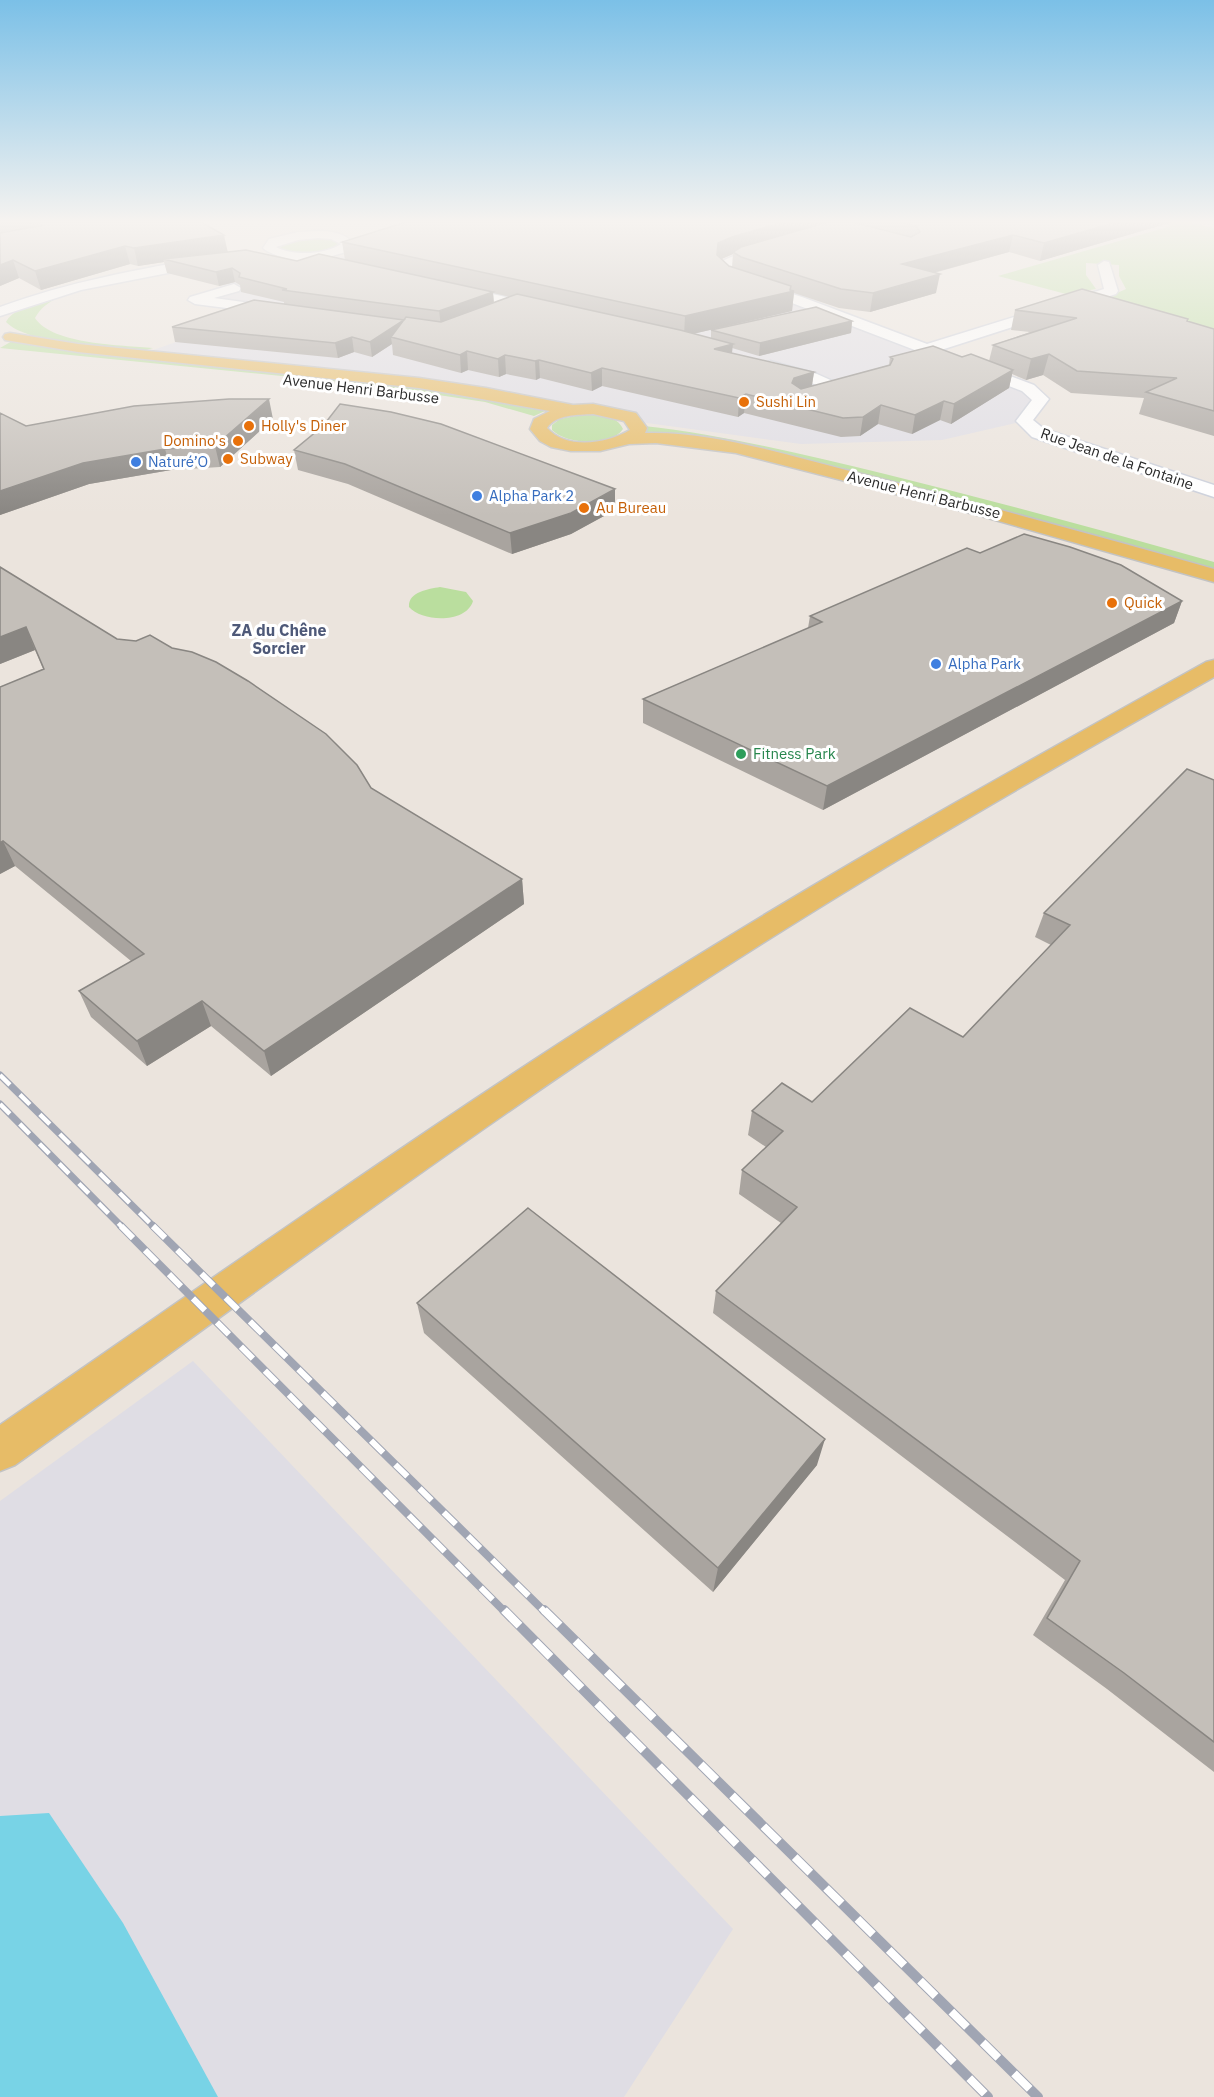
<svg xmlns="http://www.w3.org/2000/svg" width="1214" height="2097" viewBox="0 0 1214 2097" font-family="'IBM Plex Sans',sans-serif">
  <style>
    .industrial { fill: #dfdde4 }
    .green { fill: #bade9e }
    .water { fill: #78d3e6 }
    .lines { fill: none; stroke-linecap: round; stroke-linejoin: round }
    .minor-casing { stroke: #ccd0db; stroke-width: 3 }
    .primary-casing { stroke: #c3c3c3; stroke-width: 3 }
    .minor { fill: #fff; fill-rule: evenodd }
    .primary { fill: #e7bc67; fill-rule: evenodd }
    .rail-far2-casing { stroke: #a0a5b3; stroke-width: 7 }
    .rail-far1-casing { stroke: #a0a5b3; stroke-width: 8 }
    .rail-casing { stroke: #a0a5b3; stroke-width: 10 }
    .rail-far2 { stroke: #fff; stroke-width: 4.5; stroke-dasharray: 14; stroke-linecap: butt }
    .rail-far1 { stroke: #fff; stroke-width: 6; stroke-dasharray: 17; stroke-linecap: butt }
    .rail { stroke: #fff; stroke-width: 8; stroke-dasharray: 22; stroke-linecap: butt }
    .wall { fill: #a9a49f; fill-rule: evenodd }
    .shaded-wall { fill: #898682 }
    .building { fill: #c4bfb9; stroke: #898682; stroke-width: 1.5 }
    .food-dot { fill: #e8710a; stroke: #fff; stroke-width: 2 }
    .shop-dot { fill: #3f7fe0; stroke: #fff; stroke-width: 2 }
    .leisure-dot { fill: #2e9e5b; stroke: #fff; stroke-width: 2 }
    .labels { text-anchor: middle; stroke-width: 6; stroke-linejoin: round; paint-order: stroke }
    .far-street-label { font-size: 15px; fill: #2a2a2a; stroke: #fff }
    .far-food-label { font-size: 15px; fill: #c56008; stroke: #fff; text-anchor: start }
    .far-shop-label { font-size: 15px; fill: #366cbe; stroke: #fff; text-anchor: start }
    .far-leisure-label { font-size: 15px; fill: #27864d; stroke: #fff; text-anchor: start }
    .far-neighbourhood-label { font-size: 16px; font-weight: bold; fill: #4e5978; stroke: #fff }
  </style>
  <rect width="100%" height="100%" fill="#ebe4dd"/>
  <path class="industrial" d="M349,255L673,271L807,308L1019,384L1041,399L1024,421L942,440L801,444L142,354L267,310L195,300L233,288L169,272L270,256L318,261Z
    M193,1361L733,1929L624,2097H0V1501Z"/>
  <path class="green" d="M1156,222H1188L1214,228V338L1106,298L1126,289L1119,276V265L1086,263V275L1096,289L1066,294L998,276L1171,226Z
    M312,237L336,240L339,245C327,255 290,259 279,246L286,241Z
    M89,288C68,294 46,298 35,318C53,345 122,345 153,348L146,350C113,347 28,345 6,322C15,303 69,292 89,288Z
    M14,340L403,384L545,411L534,416L485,402L372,385L0,348Z
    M586,414C600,415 617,415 623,429C610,448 566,444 552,430V425L560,419Z
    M644,426C726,435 805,455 885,474C995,501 1105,531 1214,562V570L943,495L642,433Z
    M440,587L466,592L473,601C466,624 422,622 409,607C408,592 428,589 440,587Z"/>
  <path class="water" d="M49,1813L123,1923L218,2097H0V1816Z"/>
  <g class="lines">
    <defs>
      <path id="minor" d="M850,222H870L739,263L730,268V271L739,277L802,297L927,344L1104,289L1098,265L1104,261L1109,262L1118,291L1116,294L941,350L1034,385L1049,399L1033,420L1044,429L1214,485V497L1032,437L1016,421L1032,400L1022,391L792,303L729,283L718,273V263L731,257Z
        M318,231C332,231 345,233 354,244L346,252L325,258L357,264L358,267L357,270L352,271C332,267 275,260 263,248L269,239L298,232ZM318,238L331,239L341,244C324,255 293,256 276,247L298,240Z
        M210,257L216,261L214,264L81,290L0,316V307C68,282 139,269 210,257Z
        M234,284L241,288L239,291L214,298L281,307L288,311L281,315L195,304L188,300L190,297Z
        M449,284L550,307L552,310L545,314L444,291L442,288L444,285Z
        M770,361L817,374L846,387L848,390L846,393H834L805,380L765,369L762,366Z"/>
      <path id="primary" d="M10,333L78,344L419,378L486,388L573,405L593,404L636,413L647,428L645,433C714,431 780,454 846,470C969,501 1092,534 1214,569V582L974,514L736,453L656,443L629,444L600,451H571L551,447L540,441L530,429L534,419L550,411L419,388L78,352L5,340L3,337L5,334ZM593,414L624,421L630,430C606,444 567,450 547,428C556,414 578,415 593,414Z
        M1214,660V677C1053,768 892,860 736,960C489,1117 254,1294 15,1465L0,1471V1425C236,1263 470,1095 715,945C876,846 1041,754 1206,662Z"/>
    </defs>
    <use href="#minor" class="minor-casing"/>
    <use href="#primary" class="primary-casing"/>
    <use href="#minor" class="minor"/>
    <use href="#primary" class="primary"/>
    <defs>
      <path id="rail-far2" d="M0,1075L155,1228
        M0,1104L123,1228"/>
      <path id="rail-far1" d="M121,1226L505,1612
        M153,1226L545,1612"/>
      <path id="rail" d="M504,1610L988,2097
        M544,1610L1038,2097"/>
    </defs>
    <use href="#rail-far2" class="rail-far2-casing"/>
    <use href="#rail-far1" class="rail-far1-casing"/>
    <use href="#rail" class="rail-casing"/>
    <use href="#rail-far2" class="rail-far2"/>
    <use href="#rail-far1" class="rail-far1"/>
    <use href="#rail" class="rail"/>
  </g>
  <path class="wall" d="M0,222H201L228,252L297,261L345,260L342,242L858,224V222H1172L1040,261L1009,252L934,273L936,293L870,312L839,308L794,293L792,311L692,334L711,338V330L852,321L851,333L759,356L732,348V353L814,372L812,386L889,365L890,357H962L989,361L993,345L1030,332L1011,330L1015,310L1187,321L1214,329V436L1139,414L1144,398L1071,393L1043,375L1026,380L1012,374L1009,388L951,424L940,420L912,434L878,424L860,436L841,437L744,413L738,417L602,386L592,391L540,378L536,380L506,374L499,377L468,370L461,373L393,355L392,344L372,357L354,352L338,358L175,342L172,327L284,304V302L241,292L240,285L235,282L219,286L167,273L164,262L138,266L130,264L41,290L19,278L0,286ZM733,254L732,267L729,266L721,259ZM493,293L510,297L494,303Z
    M0,413L26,426L273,419L220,467L171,470L89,484L0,515Z
    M294,450L615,510L571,534L512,554L348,484L298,470Z
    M980,553L1182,601L1174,623L823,810L643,723V699L808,628L810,616Z
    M0,567L117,639L371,788L522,879L524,904L271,1076L211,1026L147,1066L91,1017L79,991L131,961L15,866L0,874V687L43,669L35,650L0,664Z
    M1214,780V1772L1107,1689L1033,1635L1065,1580L713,1313L716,1291L781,1223L739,1194L742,1170L766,1147L748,1135L752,1111L812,1102L963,1037L1051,945L1035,937L1044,913Z
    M417,1303L817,1465L713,1592L424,1333Z"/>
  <path class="shaded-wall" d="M784,222H841L733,252V254L717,261L716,273L718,243L732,237Z
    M1117,222H1172L1040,261L1044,243Z
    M224,235L228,253L163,259L164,262L138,266L134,248Z
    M1013,235L1009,252L899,282L902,264Z
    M125,246L130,264L41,290L35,271Z
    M13,260L19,278L0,286V265Z
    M232,268L235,282L219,286L216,272Z
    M940,274L936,293L870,312L873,293Z
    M791,286V292L794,291L792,311L684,336L685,316Z
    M493,292L494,307L441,326L439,311Z
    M404,320L391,337L392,344L372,357L370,342Z
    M852,321L851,333L759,356L760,343Z
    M352,337L354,352L338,358L335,343Z
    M733,344L731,362L714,349Z
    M467,351L468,370L461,373L460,355Z
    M1049,354L1043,375L1026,380L1031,359Z
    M505,355L506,374L499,377L498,359Z
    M539,360L540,378L536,380L535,361Z
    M602,368V386L592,391L591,373Z
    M1013,370L1009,388L951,424L954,404Z
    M814,372L811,390L792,397V383L794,378Z
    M746,394L744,413L738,417L739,398Z
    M269,399L273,419L220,467L215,446Z
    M944,401L940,420L912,434L915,415Z
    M881,405L878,424L860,436L863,417Z
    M165,449L171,470L89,484L0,515V491L83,463Z
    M615,489V510L571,534L512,554L510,533Z
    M1182,601L1174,623L823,810L827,786Z
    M26,627L35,650L0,664V637Z
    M3,841L15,866L0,874V843Z
    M522,879L524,904L271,1076L264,1051Z
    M202,1001L211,1026L147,1066L137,1041Z
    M825,1439L817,1465L713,1592L718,1568Z"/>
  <path class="building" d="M19,222H201L224,235L134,248L125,246L35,271L13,260L0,265V233L44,225Z
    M406,222H784L732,237L718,243L717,255L729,266L791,286L790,290L794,291L685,316L342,242Z
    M828,222H852L911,237L920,232L916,226L900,222H1117L1044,243L1013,235L902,264L940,274L873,293L841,289L741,257L733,252L741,247Z
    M246,250L297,261L319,254L493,292L439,311L282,290L287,289L239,277L240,273L232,268L216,272L163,259Z
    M1082,289L1188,319L1187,321L1214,329V411L1146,392L1177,378L1077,371L1049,354L1031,359L993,345L1077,318L1015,310Z
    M517,294L680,330L733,344L714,349L814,372L794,378L792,383L801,389L890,365L893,359L890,357L933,346L962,357L971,354L1013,370L954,404L944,401L915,415L881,405L863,417L843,418L746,394L739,398L602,368L591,373L539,360L535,361L505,355L498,359L467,351L460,355L391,337L406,317L441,322Z
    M254,300L404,320L370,342L352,337L335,343L172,327Z
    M816,307L852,321L760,343L711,330Z
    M229,399H269L215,446L165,449L83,463L0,491V413L26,426L134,406Z
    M340,404L391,412L441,424L615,489L571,513L510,533L345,464L294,450L323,426Z
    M1024,534L1070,547L1121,565L1182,601L827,786L643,699L822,622L810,616L967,548L980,553Z
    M0,567L117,639L136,641L150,635L172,648L192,652L216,662L248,681L326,734L357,765L371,788L522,879L264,1051L202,1001L137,1041L79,991L144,954L3,841L0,843V687L44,669L26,627L0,637Z
    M1187,769L1214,780V1742L1124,1673L1047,1618L1080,1561L716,1291L797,1207L742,1170L783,1131L752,1111L782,1083L812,1102L910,1008L963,1037L1070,925L1044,913Z
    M528,1208L825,1439L718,1568L417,1303Z"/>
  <linearGradient id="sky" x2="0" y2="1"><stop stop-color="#7bc0e7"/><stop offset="0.43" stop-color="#f6f3f0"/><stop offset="1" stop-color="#f6f3f0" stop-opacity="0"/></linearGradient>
  <rect width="1214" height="516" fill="url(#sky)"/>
  <g class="food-dot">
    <circle cx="744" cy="402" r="6"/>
    <circle cx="249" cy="426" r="6"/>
    <circle cx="238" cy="441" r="6"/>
    <circle cx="228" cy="459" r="6"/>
    <circle cx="584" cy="508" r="6"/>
    <circle cx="1112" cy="603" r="6"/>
  </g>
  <g class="shop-dot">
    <circle cx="136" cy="462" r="6"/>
    <circle cx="477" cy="496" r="6"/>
    <circle cx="936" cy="664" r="6"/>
  </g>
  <circle class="leisure-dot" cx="741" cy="754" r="6"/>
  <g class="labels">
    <g class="far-street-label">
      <text transform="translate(361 389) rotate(7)" y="5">Avenue Henri Barbusse</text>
      <text transform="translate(1117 459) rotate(19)" y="5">Rue Jean de la Fontaine</text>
      <text transform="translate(924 495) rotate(14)" y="5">Avenue Henri Barbusse</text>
    </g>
    <g class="far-food-label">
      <text x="756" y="407">Sushi Lin</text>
      <text x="261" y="431">Holly's Diner</text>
      <text x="226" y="446" text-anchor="end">Domino's</text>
      <text x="240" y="464">Subway</text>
      <text x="596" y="513">Au Bureau</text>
      <text x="1124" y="608">Quick</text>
    </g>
    <g class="far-shop-label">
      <text x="148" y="467">Naturé’O</text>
      <text x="489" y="501">Alpha Park 2</text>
      <text x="948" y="669">Alpha Park</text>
    </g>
    <g class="far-leisure-label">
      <text x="753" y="759">Fitness Park</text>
    </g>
    <g class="far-neighbourhood-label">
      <text x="279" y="636">ZA du Chêne<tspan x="279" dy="18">Sorcier</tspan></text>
    </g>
  </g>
</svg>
